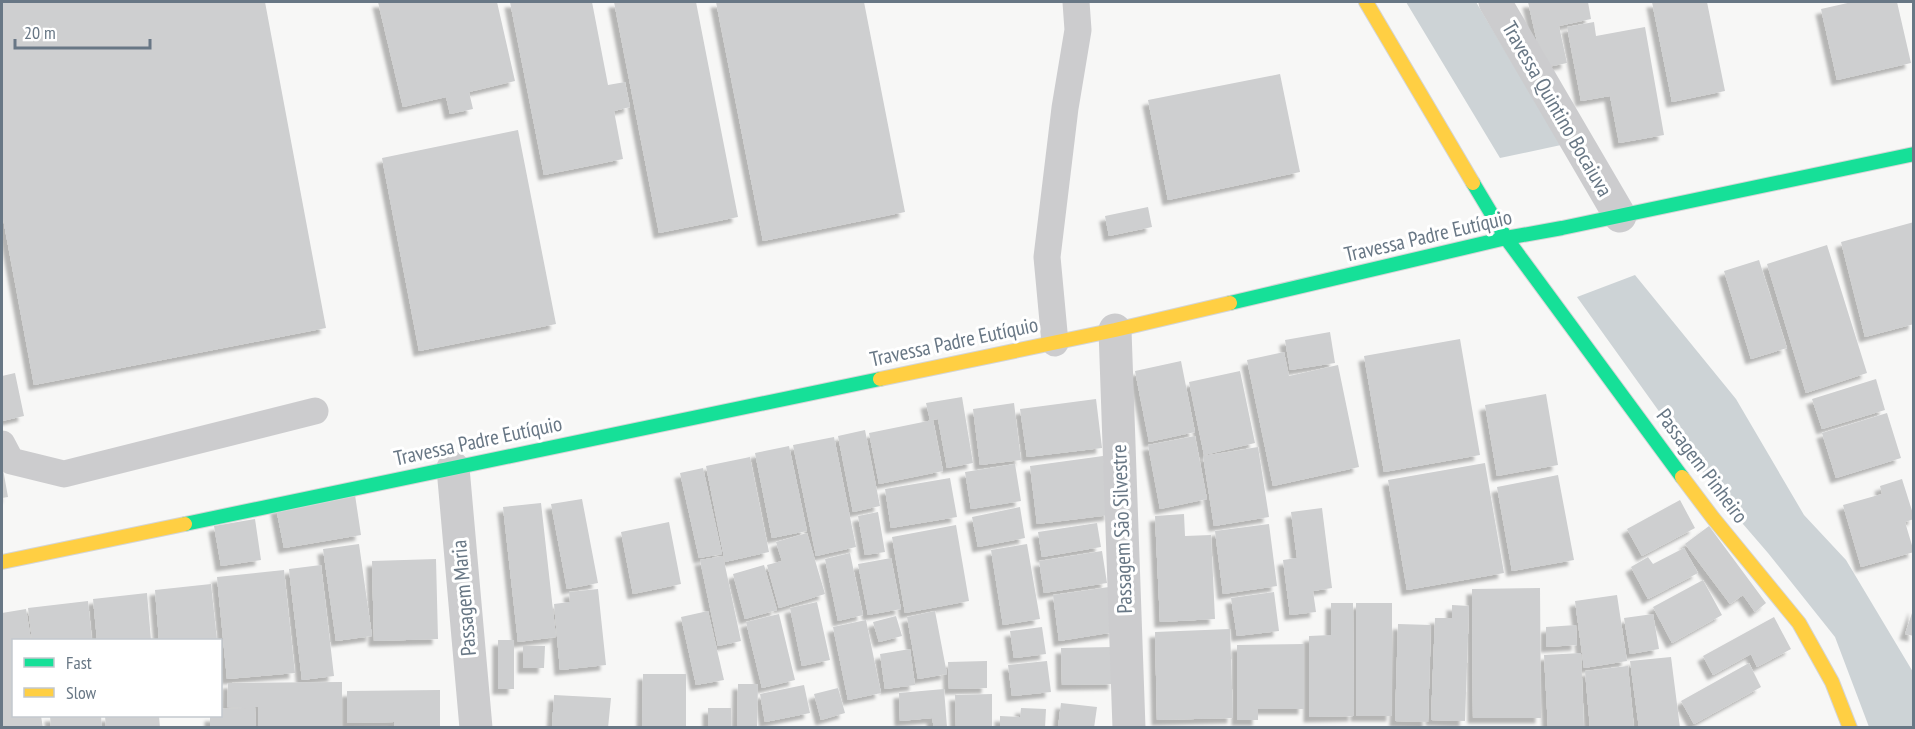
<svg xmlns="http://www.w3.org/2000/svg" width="1915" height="729" viewBox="0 0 1915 729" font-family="'PT Sans Narrow',sans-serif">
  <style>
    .water { fill: #cdd3d6 }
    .building { fill: #cecfd0; filter: url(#shadow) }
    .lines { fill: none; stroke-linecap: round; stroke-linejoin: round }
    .fast-casing { stroke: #d4d5d6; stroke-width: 16 }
    .slow-casing { stroke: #d4d5d6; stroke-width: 16 }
    .lane { stroke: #ccccce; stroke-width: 27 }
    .street { stroke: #ccccce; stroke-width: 33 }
    .fast { stroke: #16e098; stroke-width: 14 }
    .slow { stroke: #ffcf43; stroke-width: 14 }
    .labels { text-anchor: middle; stroke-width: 6; stroke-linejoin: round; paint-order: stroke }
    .street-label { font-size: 21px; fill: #687785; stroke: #fff }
  </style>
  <defs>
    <filter id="shadow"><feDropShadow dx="-5.5" dy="5.5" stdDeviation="1.5" flood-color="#0004"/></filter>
  </defs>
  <rect width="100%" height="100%" fill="#f7f7f6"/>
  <path class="water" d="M1406,2H1476L1561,145L1500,158Z
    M1635,275L1736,399L1804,515L1846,560L1913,672V727H1869L1835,637L1768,553L1724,502L1577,297Z"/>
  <path class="building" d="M2,2H265L326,328L34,385L2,213Z
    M378,2H497L515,81L469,92L473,109L450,114L446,97L403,107Z
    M510,2H592L608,85L625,82L630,107L614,111L623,159L544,175Z
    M614,2H696L738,217L659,233Z
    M716,2H864L905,212L763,241Z
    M1528,2H1588L1591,19L1559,26L1567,63L1543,68Z
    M1652,2H1707L1725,91L1672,102Z
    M1852,2H1897L1911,63L1837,80L1821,9Z
    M1594,22L1596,36L1645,27L1664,135L1619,143L1610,96L1581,101L1567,27Z
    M1280,74L1300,172L1168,200L1148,100Z
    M518,130L556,324L419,351L382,158Z
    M1148,207L1152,227L1109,236L1105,216Z
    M1914,222V324L1865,337L1841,242Z
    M1827,245L1867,373L1806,393L1767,264Z
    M1759,260L1787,348L1751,359L1724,271Z
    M1330,332L1335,363L1290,370L1285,340Z
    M1460,339L1480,455L1384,472L1364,356Z
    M1284,352L1289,376L1338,365L1359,467L1273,486L1247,360Z
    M1181,361L1195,432L1149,442L1135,371Z
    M1240,371L1255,443L1204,455L1189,382Z
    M15,373L24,416L2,421V376Z
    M1876,379L1885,410L1822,429L1812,399Z
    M1546,394L1558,465L1497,476L1485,405Z
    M962,397L973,463L947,468L938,419L930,420L926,403Z
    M1096,399L1102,448L1027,457L1020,409Z
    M1014,403L1021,460L980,465L973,409Z
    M1887,413L1901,458L1836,478L1822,433Z
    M933,420L943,471L879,484L869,433Z
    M865,430L880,506L853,512L838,436Z
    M1195,436L1207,499L1160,509L1148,445Z
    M834,437L856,547L816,556L793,445Z
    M789,446L807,531L772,538L755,453Z
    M1258,447L1269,517L1214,526L1203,456Z
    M1103,456L1110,515L1037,524L1030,466Z
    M750,457L769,552L725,562L706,466Z
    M1485,463L1504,573L1407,590L1388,480Z
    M1015,464L1021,501L971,509L965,472Z
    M703,468L722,554L699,558L680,473Z
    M3,469L8,497L2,498V470Z
    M1558,475L1574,560L1512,571L1497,487Z
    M950,478L957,517L891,528L885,489Z
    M1902,479L1914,517V519L1905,522L1914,552L1861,567L1843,505L1882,494L1880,486Z
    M355,495L361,535L284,548L276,508Z
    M582,499L598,583L567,589L551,504Z
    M1680,500L1695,528L1642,556L1627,529Z
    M541,503L556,637L518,642L503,507Z
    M1020,507L1025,538L978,547L972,517Z
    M1322,508L1332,588L1313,591L1316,612L1290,615L1283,560L1297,558L1291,512Z
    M878,512L885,552L865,555L858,516Z
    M1184,514L1185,536L1211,535L1215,619L1160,622L1155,516Z
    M255,519L261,560L221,566L214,526Z
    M669,522L681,584L633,594L621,532Z
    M1097,523L1101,547L1042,557L1038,532Z
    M1269,524L1277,586L1223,594L1215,531Z
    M956,525L969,601L905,613L892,537Z
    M1709,526L1766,603L1755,612L1743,595L1730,604L1685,544Z
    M807,533L825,594L779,608L767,565L782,561L776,542Z
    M359,544L372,636L336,641L323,549Z
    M1027,544L1040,619L1003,625L991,550Z
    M1684,548L1698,573L1648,599L1631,567L1648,557L1653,564Z
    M1102,551L1107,583L1044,593L1039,561Z
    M850,553L863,615L838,621L825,559Z
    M723,556L741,641L718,646L700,560Z
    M891,558L901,609L868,615L858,564Z
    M436,559L438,639L374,641L372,561Z
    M321,565L334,676L302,680L289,569Z
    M764,565L777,610L745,619L733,574Z
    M284,570L295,673L227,679L217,577Z
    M1703,580L1722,615L1672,643L1653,607Z
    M211,584L217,640H159L155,590Z
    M1109,587L1115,632L1059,641L1053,595Z
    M1540,588L1541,718H1473L1472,589Z
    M598,589L606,665L560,670L554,604L570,602L569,592Z
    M1274,592L1279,631L1237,636L1231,598Z
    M147,593L151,640H97L93,599Z
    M1617,595L1627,661L1584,668L1575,601Z
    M88,601L92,640H32L28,608Z
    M817,602L830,660L802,666L790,608Z
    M1331,603H1353L1354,716L1309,717V636L1331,635Z
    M1356,603H1392V716H1356Z
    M1452,605L1469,606L1465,721L1431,720L1435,618H1452Z
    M1914,607V636L1905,634Z
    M26,609L31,640H14V716H41L43,728H2V613Z
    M708,611L724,680L696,685L681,617Z
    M935,611L947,674L918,679L907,617Z
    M779,614L795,680L762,688L746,622Z
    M1653,614L1659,649L1630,654L1624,618Z
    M896,616L902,636L879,642L873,622Z
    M1774,617L1791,649L1757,667L1751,654L1713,675L1703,656Z
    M866,620L881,693L848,700L833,627Z
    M1398,624L1431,625L1428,722L1395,721Z
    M1576,625L1577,645L1546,647V627Z
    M1042,627L1046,654L1014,658L1010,631Z
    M1230,629L1233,718L1157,720L1155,632Z
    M498,640H514V689H498Z
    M1304,644V709H1258V720H1237V645Z
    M523,646H545L544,668H523Z
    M1113,647L1114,684L1062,685L1061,648Z
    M910,649L915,685L885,689L880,654Z
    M1581,653L1584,728H1548L1544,655Z
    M1671,657L1680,728H1639L1630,661Z
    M987,661V688L949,689L948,662Z
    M1047,661L1051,692L1012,696L1008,665Z
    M1749,663L1761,687L1694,724L1681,701Z
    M1628,666L1634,728H1590L1585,671Z
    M643,674H686V728H642Z
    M342,682V728H258V707H255L256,728H210V716H220V709L246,708L227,707L228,683Z
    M738,684H758L757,728H737Z
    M804,685L810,713L765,722L760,694Z
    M838,688L845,713L821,720L814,694Z
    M944,689L947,727L934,728L932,718L900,721L899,693Z
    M440,690V728H394V722L347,723V691Z
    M992,694V728H956L955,695Z
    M554,695L611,698L608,728H552Z
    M1061,703L1097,707L1094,728H1058Z
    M708,708H731V728H708Z
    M1021,708L1046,709L1045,728H1000V716L1020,717Z
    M50,716H101L102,728H51Z
    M105,716H159L160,728H106Z"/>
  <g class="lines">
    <defs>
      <path id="fast" d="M1473,183L1506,238L1682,477
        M1230,303L1506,238L1562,228L1914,154
        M185,524L880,379"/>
      <path id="slow" d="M1366,2L1473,183
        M880,379L1115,330L1230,303
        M1682,477L1713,518L1799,623L1832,682L1850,728
        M2,562L185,524"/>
    </defs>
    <use href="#fast" class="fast-casing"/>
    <use href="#slow" class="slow-casing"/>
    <path class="lane" d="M1055,343L1047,257L1065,108L1078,30L1076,2
      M2,444L11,461L64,474L315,411"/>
    <path class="street" d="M1495,2L1620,216
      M1115,330L1129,728
      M453,468L476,728"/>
    <use href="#fast" class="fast"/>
    <use href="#slow" class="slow"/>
  </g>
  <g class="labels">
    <g class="street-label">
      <text transform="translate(1557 109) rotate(60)" y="7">Travessa Quintino Bocaiuva</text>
      <text transform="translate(1428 236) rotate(-13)" y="7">Travessa Padre Eutíquio</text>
      <text transform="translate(954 342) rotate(-12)" y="7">Travessa Padre Eutíquio</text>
      <text transform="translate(478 441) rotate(-12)" y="7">Travessa Padre Eutíquio</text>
      <text transform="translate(1702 466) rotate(53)" y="7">Passagem Pinheiro</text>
      <text transform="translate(1122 529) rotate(-92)" y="7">Passagem São Silvestre</text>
      <text transform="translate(464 598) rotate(-95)" y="7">Passagem Maria</text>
    </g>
  </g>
  <rect width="1915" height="729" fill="none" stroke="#687785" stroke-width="6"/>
  <rect x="12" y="639" width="210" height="78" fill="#ffffff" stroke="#c3c9ce" stroke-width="1.5"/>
  <rect x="24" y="658" width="30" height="9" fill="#16e098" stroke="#c3c9ce" stroke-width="1.5"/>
  <text x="66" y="669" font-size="18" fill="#687785">Fast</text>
  <rect x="24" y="688" width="30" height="9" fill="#ffcf43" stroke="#c3c9ce" stroke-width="1.5"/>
  <text x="66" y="699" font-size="18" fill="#687785">Slow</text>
  <path d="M15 39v9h135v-9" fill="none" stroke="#687785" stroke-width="3"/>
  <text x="24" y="39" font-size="18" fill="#687785" stroke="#ffffff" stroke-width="4.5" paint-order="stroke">20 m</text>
</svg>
